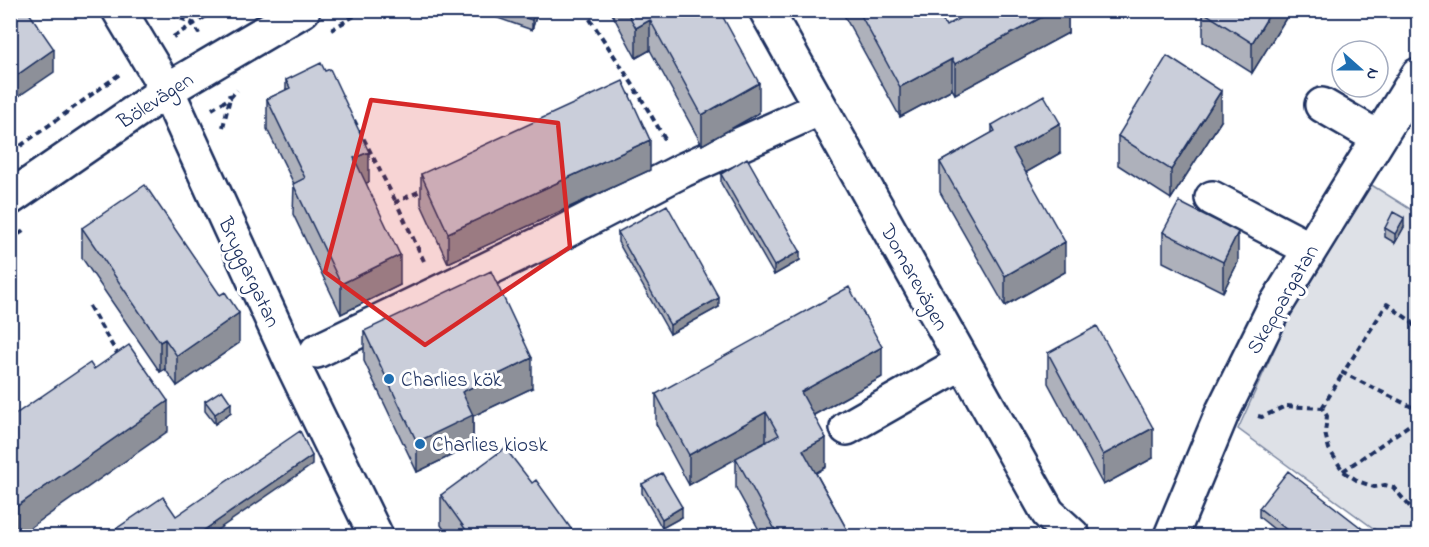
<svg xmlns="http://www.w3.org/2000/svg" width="1429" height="547" viewBox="0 0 1429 547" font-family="'Indie Flower',sans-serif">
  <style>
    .green { fill: #dee1e7; stroke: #7c88a2; stroke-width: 1.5 }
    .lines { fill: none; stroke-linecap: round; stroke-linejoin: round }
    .minor-casing { stroke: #1b2f5e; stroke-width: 38 }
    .path { stroke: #1b2f5e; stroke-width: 4; stroke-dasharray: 6 4.5; stroke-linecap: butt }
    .minor { stroke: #fff; stroke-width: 33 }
    .wall { fill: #aeb1bb; stroke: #1b2f5e; stroke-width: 1.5 }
    .shaded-wall { fill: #8d9099; stroke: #1b2f5e; stroke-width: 1.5 }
    .building { fill: #caceda; stroke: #1b2f5e; stroke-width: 1.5 }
    .marked { fill: #d62828; fill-opacity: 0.2; stroke: #d62828; stroke-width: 4.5; stroke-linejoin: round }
    .poi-dot { fill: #1f6fb2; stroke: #fff; stroke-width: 2 }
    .labels { text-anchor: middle; stroke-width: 6; stroke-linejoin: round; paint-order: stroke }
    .street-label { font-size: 21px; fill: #1b2f5e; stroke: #fff }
    .poi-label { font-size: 21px; fill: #1b2f5e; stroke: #fff; text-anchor: start }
  </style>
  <rect width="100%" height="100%" fill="#fff"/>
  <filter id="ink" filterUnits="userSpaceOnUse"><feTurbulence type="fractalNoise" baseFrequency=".0167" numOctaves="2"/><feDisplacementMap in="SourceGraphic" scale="12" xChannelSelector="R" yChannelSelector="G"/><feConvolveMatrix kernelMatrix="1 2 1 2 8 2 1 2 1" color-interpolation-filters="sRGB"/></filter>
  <g filter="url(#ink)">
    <path class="green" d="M1370,184L1418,214V536H1384L1238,429L1294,306Z"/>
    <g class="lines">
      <defs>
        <path id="minor" d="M119,10L167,90L291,361L376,536
          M766,10L1048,513L1073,536
          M1322,105L1379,138
          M10,198L167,90L303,10
          M1212,198L1310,249
          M317,351L550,239L683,170L821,108
          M847,428L963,362
          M1171,536L1223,411L1274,308L1418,75"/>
      </defs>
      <use href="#minor" class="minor-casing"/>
      <path class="path" d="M584,10L637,91
        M161,11L193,23L199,34
        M331,30L364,10
        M173,37L216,10
        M625,97L637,91L666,141
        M212,109L230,98L237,90
        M354,120L396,202
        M223,127L230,98L229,94
        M12,152L120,74
        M10,240L25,230
        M424,261L396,202L425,189
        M89,306L118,355
        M1418,389L1416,332L1412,322L1387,304L1343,373L1418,410
        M1322,408L1343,373
        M1258,416L1262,417L1286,406L1322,408L1327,416L1325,433L1329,449L1343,471L1358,481L1374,487L1385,485L1393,487L1417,515L1418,524
        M1343,471L1418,419"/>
      <use href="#minor" class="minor"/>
    </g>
    <path class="wall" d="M495,10H538L532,30L495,17Z
      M610,10H719L759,113L702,145L650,50L636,58Z
      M841,10H937L946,26L1068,10V33L955,94L952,89L900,117Z
      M1291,10L1252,73L1203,42V12Z
      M286,80L369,182L366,183L400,285L341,314L293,214L294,184L267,129V99L286,90Z
      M1221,121L1171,199L1118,165V136Z
      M992,125L1060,153L1025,173L1065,272L1005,306L940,192V162L992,133Z
      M650,170L448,263L421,204V174Z
      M721,174L800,260L774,275L721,183Z
      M1404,227L1395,243L1385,237V228Z
      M82,228L239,343L177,386L165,369L160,372L82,258Z
      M618,232L719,307L670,334L618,242Z
      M1163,232L1238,262L1223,292L1163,262Z
      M364,331L532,388L473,416V445L417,472L364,361Z
      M1048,353L1153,458L1103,485L1048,383Z
      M882,377L814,415L826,467L816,473L851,537H763L736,488V458L689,485L656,424V394Z
      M205,401L231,412L215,424L205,411Z
      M532,483L577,537H449L441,525V495Z
      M642,484L682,517L662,528L642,493Z
      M1259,508L1373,537H1284L1259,517Z"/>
    <path class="shaded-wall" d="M535,10H538L532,30V20Z
      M1055,10H1068V33L955,94V64Z
      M1272,10H1291L1252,73V43Z
      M650,20V50L636,58V28Z
      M54,49V72L10,102V80Z
      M952,59V89L900,117V87Z
      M759,83V113L702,145V115Z
      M1221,91V121L1171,199V170Z
      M1060,123V153L1013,180V150Z
      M650,140V170L448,263V233Z
      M369,152V182L354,188V158Z
      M1404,218V227L1395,243V234Z
      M1238,232V262L1223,292V262Z
      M1065,242V272L1005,306V276Z
      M800,251V260L774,275V266Z
      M400,255V285L341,314V284Z
      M719,298V307L670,334V325Z
      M239,313V343L177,386V356Z
      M165,339V369L160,372V342Z
      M882,347V377L801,422V392Z
      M532,358V388L473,416V445L417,472V442L462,392Z
      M168,401V431L17,537H10V511Z
      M231,403V412L215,424V414Z
      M766,412V442L689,485V455Z
      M1153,428V458L1103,485V455Z
      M826,438V467L803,480V450Z
      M312,456V465L207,537H194Z
      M682,507V517L662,528V519Z"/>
    <path class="building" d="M10,10H27L54,49L10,80Z
      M502,10H535L532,20Z
      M626,10H719L759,83L702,115L650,20L636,28Z
      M858,10H937L946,26L974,10H1055L955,64L952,59L900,87Z
      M1204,10H1272L1252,43L1203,12Z
      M1167,56L1221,91L1171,170L1118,136Z
      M321,63L325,71L330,69L369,152L354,158L400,255L341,284L293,184L305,178L267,99L290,88L286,80Z
      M623,81L650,140L448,233L421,174Z
      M1044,95L1060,123L1013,150L1065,242L1005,276L940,162L995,131L992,125Z
      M747,158L800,251L774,266L721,174Z
      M145,185L220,295L225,292L239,313L177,356L165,339L160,342L82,228Z
      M1179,202L1238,232L1223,262L1163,232Z
      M667,205L719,298L670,325L618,232Z
      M1393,212L1404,218L1395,234L1385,228Z
      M491,271L532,358L462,392L473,415L417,442L364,331Z
      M849,287L882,347L801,392L826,438L803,450L851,537H779L736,458L779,435L766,412L689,455L656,394Z
      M1097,326L1153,428L1103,455L1048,353Z
      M129,345L168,401L10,511V418L90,363L94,369Z
      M222,390L231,403L215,414L205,401Z
      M300,431L312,456L194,537H104L163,497L176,516Z
      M505,448L532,483L536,480L577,537H471L441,495Z
      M1288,471L1373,537H1296L1259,508Z
      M662,473L682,507L662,519L642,484Z"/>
  </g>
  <path class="marked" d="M371,100L558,123L570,247L425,345L325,272Z"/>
  <g class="poi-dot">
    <circle cx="389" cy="379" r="6"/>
    <circle cx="420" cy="444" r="6"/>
  </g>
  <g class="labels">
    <g class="street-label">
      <text transform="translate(155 100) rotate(-33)" y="7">Bölevägen</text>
      <text transform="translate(250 272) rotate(65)" y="7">Bryggargatan</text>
      <text transform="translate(915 277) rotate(61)" y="7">Domarevägen</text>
      <text transform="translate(1282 299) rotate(-60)" y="7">Skeppargatan</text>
    </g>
    <g class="poi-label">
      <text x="401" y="386">Charlies kök</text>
      <text x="432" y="451">Charlies kiosk</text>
    </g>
  </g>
  <rect width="1429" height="547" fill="none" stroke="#fff" stroke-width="36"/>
  <rect x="18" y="18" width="1393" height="511" fill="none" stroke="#1b2f5e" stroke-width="2" filter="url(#ink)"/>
  <g transform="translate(1360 69) rotate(111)"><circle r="28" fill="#ffffff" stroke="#a4acbf" stroke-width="1.5"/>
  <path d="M0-4.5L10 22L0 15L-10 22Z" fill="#1f6fb2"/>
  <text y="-9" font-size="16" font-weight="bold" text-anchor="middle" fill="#1b2f5e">N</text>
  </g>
</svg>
